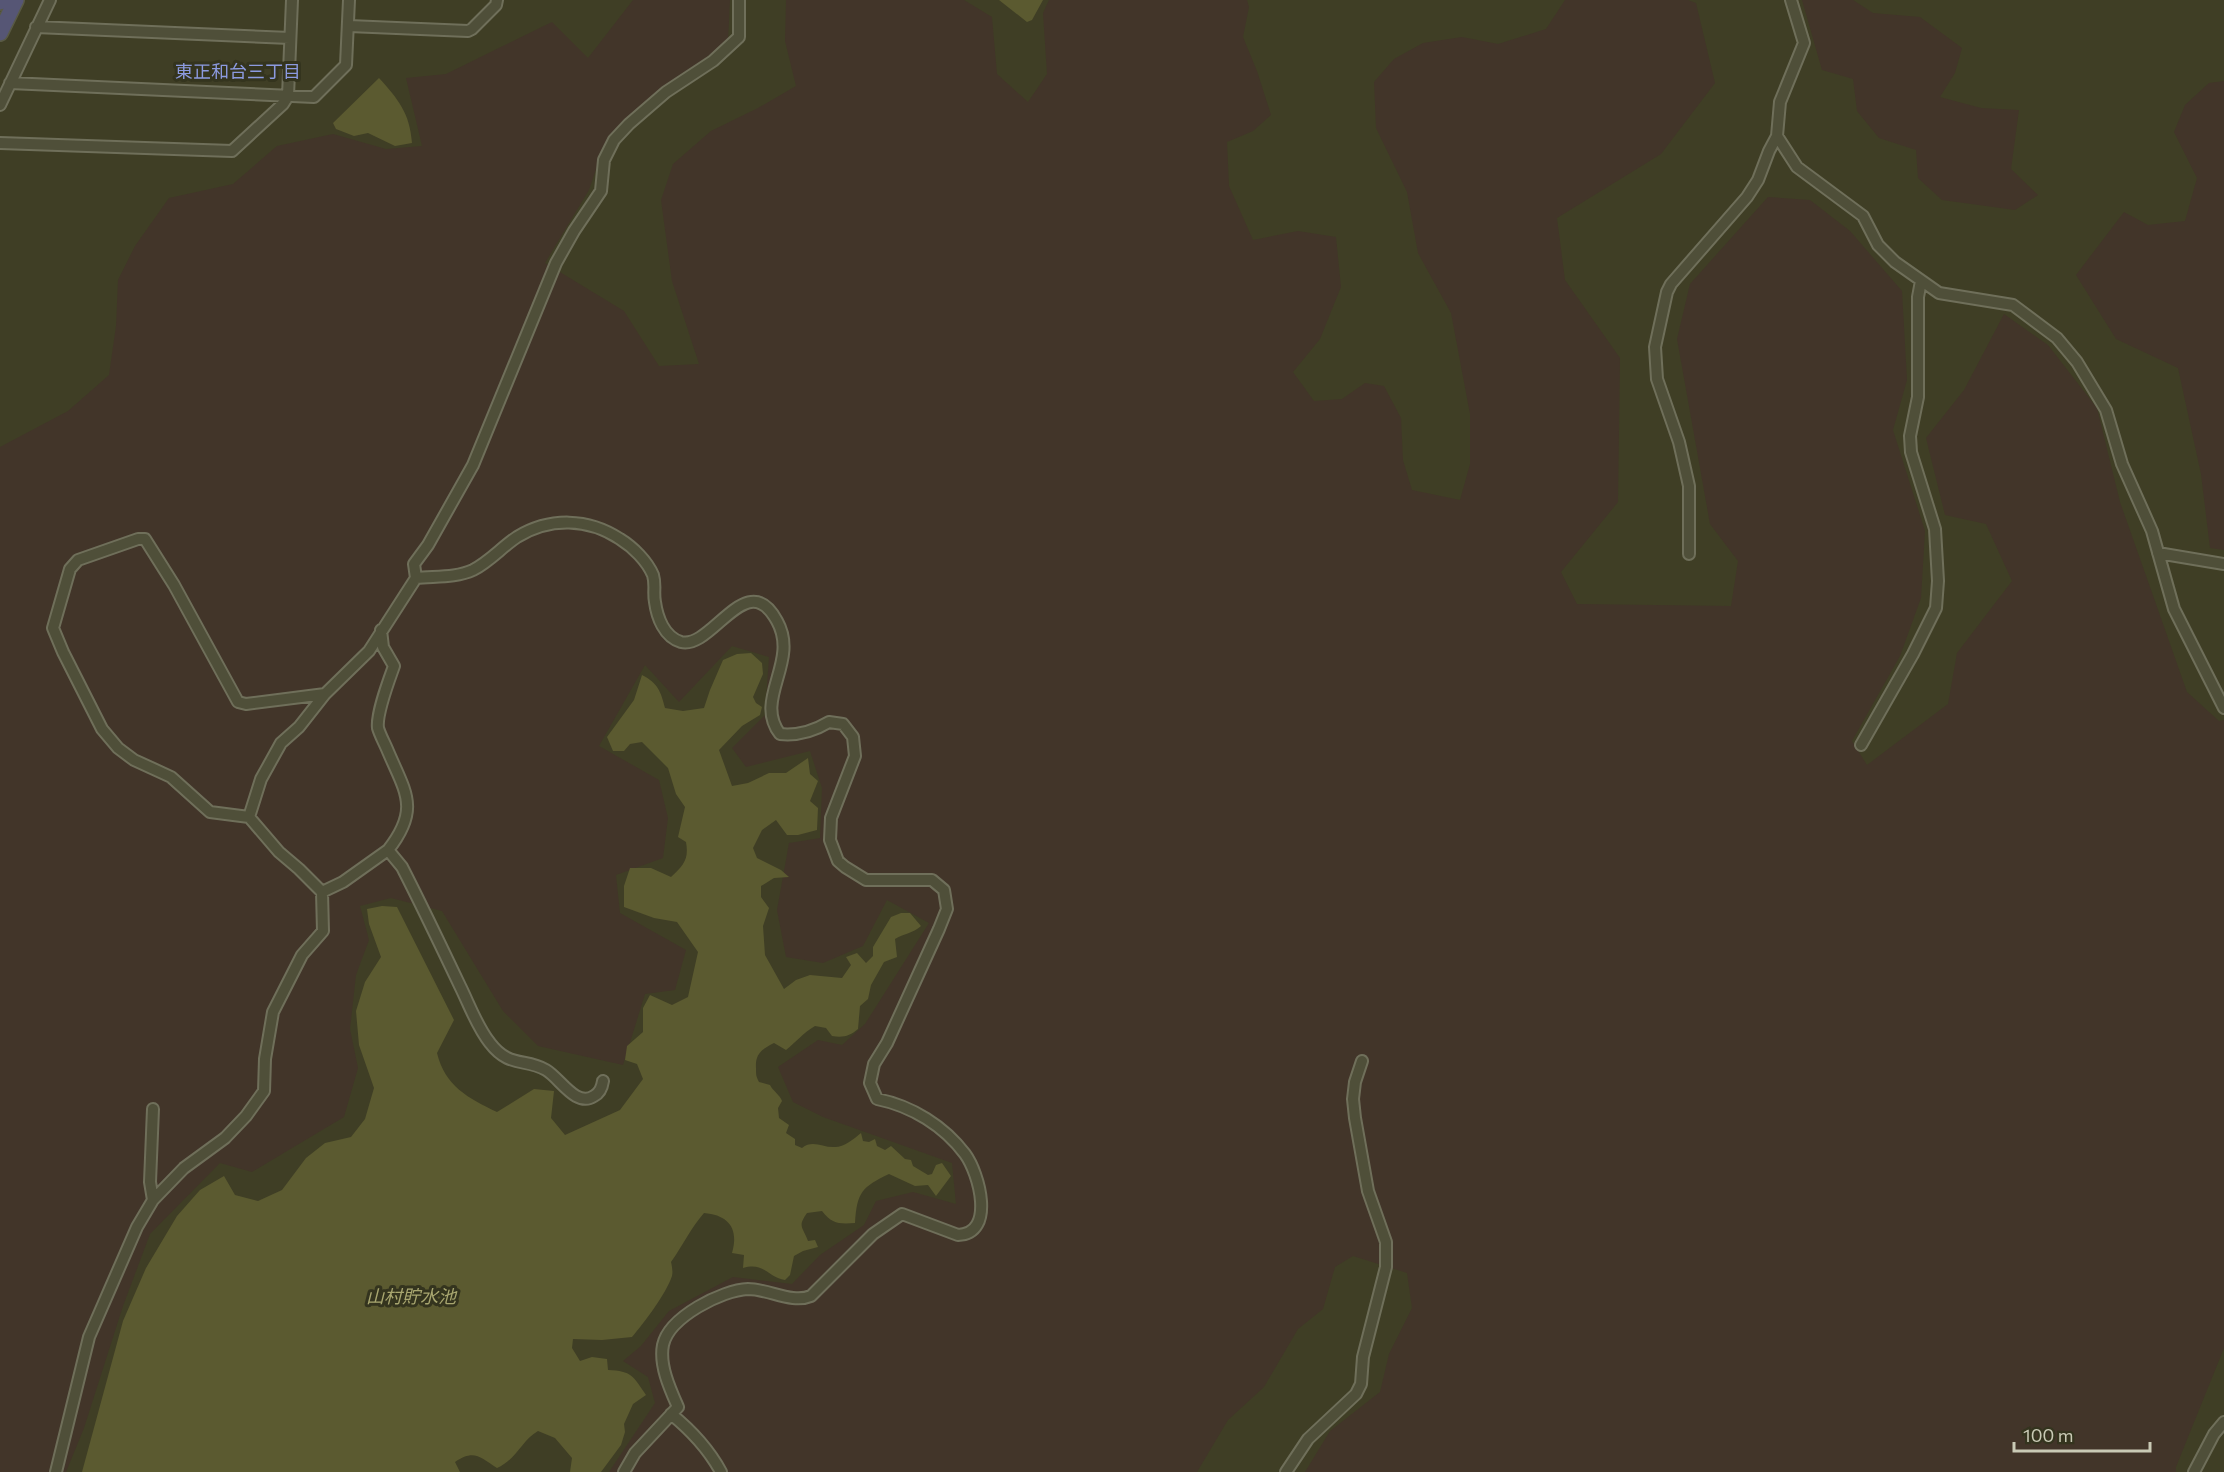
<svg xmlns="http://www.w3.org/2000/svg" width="2224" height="1472" viewBox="0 0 2224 1472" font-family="Commissioner,'Noto Sans JP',sans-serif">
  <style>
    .green { fill: #423529 }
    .water { fill: #5b5a30 }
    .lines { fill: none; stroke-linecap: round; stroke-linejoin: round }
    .minor-casing { stroke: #6f6f5a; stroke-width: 14 }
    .highway-casing { stroke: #595a44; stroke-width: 18 }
    .minor { stroke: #4f4f39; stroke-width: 10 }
    .highway { stroke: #565675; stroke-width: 15 }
    .labels { text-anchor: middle; stroke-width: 6; stroke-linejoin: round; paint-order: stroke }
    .neighbourhood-label { font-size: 18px; fill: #8c9adf; stroke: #34341e }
    .water-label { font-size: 18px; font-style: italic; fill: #a8a66f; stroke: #34341e }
  </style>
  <rect width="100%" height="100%" fill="#3f3e25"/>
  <path class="green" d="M633,0H730L728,42L660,90L604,146L589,190L545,263L624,311L659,366L699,364L672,281L661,200L673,164L711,131L758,108L796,86L785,41L786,0H964L992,17L997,74L1028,102L1047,74L1043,13L1049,0H1247L1249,7L1243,37L1257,71L1271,115L1253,131L1227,142L1229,186L1253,240L1298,231L1336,237L1341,287L1320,339L1293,372L1314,401L1342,399L1365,383L1384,386L1401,418L1403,460L1412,490L1460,500L1470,464V414L1451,313L1418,253L1407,192L1376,128L1374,82L1394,59L1423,43L1462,37L1498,44L1546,29L1565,0H1688L1696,3L1715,83L1661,154L1557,218L1565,280L1620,358L1618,502L1561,572L1577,604L1731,606L1738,561L1710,524L1677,339L1690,284L1768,197L1810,200L1850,231L1902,291L1907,380L1893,430L1925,531L1921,598L1900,656L1852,741L1867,765L1948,704L1957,653L2012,581L1986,524L1945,515L1926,438L1964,390L2004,314L2048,345L2097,408L2120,502L2187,692L2219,721L2224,720V1348L2176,1467V1472H1305L1330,1431L1380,1392L1389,1354L1412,1308L1407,1273L1353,1256L1335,1267L1323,1309L1298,1329L1264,1387L1228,1420L1197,1472H609L655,1403L648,1377L623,1361L641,1346L669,1311L733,1277L792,1284L820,1255L864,1225L876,1201L913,1192L956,1204L952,1163L823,1117L793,1102L778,1067L818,1040L842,1045L865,1024L929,923L887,900L863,946L823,963L786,957L777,910L789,843L820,838L822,788L810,751L746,767L732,748L765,715L769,657L732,646L679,702L645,665L599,746L659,780L668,818L663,858L616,875L620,913L686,950L675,990L645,994L623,1065L538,1046L503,1011L442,911L391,898L360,906L369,940L356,975L350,1029L358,1068L344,1117L252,1172L220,1163L150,1234L123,1306L84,1428L66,1472H0V447L68,411L109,375L116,326L118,280L135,246L169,198L233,184L277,146L333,134L386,149L422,146L406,78L446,74L552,22L588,58Z
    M1802,0H1853L1873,13L1920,17L1962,48L1955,73L1940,97L1981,108L2019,110L2011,169L2038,195L2015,210L1942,200L1918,178L1916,150L1879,138L1857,111L1853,79L1822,70Z
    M2224,81V550L2210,548L2201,474L2178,368L2116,339L2076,275L2124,212L2148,225L2185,221L2197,178L2174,132L2185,105L2209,83Z"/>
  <path class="water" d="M999,0H1043L1032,20L1027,22Z
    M379,78C398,99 410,113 412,143L395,146L368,133L354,136L336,129L333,123Z
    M751,653L762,663L763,674L753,697L756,703L762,707L760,715L742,726L719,750L732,786L748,783L769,773H786L808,758L810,774L818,781L810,801L818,808L817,830L798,835H787L776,820L762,830L753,848L757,858L781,870L789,877L774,878L761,886V897L769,908L763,926L765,955L784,989L796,980L810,975L842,978L851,965L846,957L857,953L866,963L873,956V947L891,917L901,913H910L921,926C914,933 903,934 895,939L897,957L884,962L871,985L868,999L860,1006L858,1029C850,1036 843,1038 832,1036L826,1028L815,1026C803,1033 796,1042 786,1050L774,1043C762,1049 755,1054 756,1068C756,1075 756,1076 759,1082L770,1085C773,1091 780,1095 782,1101L778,1108L779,1118L789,1125L786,1133L795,1139V1145L802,1148C813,1139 823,1148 835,1147C844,1147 854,1139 861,1133L863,1141L869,1142L875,1139L877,1146L885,1150L891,1146L905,1159L911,1160L913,1166L928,1175L932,1174L936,1165L942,1163L951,1176L936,1196L928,1185L915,1186L889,1174C862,1187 857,1192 855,1223C839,1224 832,1224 822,1211L807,1213C797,1227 803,1227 808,1241L815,1240L818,1247L803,1251L794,1256L790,1275L785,1280C767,1277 765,1262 743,1268L744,1255L732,1253C739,1229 729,1215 704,1213C691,1228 683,1245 671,1262C672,1266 673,1272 672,1276C666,1294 644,1323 632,1337L602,1340L573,1339L572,1348L580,1361L592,1357L607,1359L608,1370C632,1371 633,1376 646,1395L633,1404L624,1424L625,1432L621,1445L601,1472H570L572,1458L555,1438L538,1431C522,1440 516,1460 497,1468C480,1457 474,1449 455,1462L460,1472H82L123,1321L146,1268L177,1216L200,1190L224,1176L235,1195L258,1201L282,1190L306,1158L325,1143L351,1137L365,1119L374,1088L359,1045L356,1011L365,982L381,957L369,924L367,909L382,906L397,907L454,1020L437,1053C445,1086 468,1098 497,1112L534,1089L554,1091L551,1118L565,1135L620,1110L643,1079L637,1064L625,1060L627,1046L643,1032V1008L650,995L672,1005L688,997L698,952L677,922L654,918L624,907V886L630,868H651L671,877C684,865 689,859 686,842L678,837L685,807L676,794L668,768L642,742L630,744L624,751H613L607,737L634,700L642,675C658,683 661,692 665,708L683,711L704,708L710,690L723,660L737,654Z"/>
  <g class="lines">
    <defs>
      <path id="minor" d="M349,26L468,31L472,29L496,5L497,0
        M36,27L290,38
        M10,83L314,97L346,65L349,0
        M0,105L50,0
        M1777,136L1797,167L1863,216L1878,245L1895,262L1939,293L2013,305L2057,338L2077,362L2106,410L2122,464L2152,531L2174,609L2224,708
        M0,143L232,151L283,104L288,96L292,0
        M2158,553L2224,564
        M1689,554V486L1679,442L1657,379L1655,347L1667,292L1671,284L1747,197L1758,180L1769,151L1777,136L1780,102L1804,43L1791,0
        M416,578C435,576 456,578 473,570C489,562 502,547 517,537C550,517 588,518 620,539C633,547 647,561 653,575C656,585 653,592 655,602C657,617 664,637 681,642C712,650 747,565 777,621C800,662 753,699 780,734C799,736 814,731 829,722L843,724L853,737L855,756L831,818L830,840L838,861L845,867L866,880H932L944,890L947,909L939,929L887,1043L874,1064L870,1083L877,1099C912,1106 944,1126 965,1154C979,1173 996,1234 958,1235L902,1214L873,1234L811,1296C792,1304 769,1289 748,1289C722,1290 669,1317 663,1345C659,1365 670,1389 678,1407L635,1453L624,1472
        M381,630L383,647L394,666C389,680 376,714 378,728C380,735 384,742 387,749C405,792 421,808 388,850
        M1861,745L1913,654L1936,608L1938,581L1935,529L1911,452L1910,436L1918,397V297L1921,281
        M249,817L261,779L281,743L299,727L325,694L369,651L416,578L414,564L428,545L473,465L556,263L574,231L601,191L604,160L614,140L629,124L666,92L713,61L739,37V0
        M322,892L343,882L388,850L402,867C422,906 441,946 460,986C469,1004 477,1027 490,1043C509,1068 525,1058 546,1070C560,1078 576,1108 594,1096C600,1093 602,1088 603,1081
        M153,1109L150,1182L153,1200
        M671,1414C692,1431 708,1448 721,1472
        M56,1472L89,1337L137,1227L153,1200L184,1168L225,1138L246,1116L264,1091L265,1059L273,1012L302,955L323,931L322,892L299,869L279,852L249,817L210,812L171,777L134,760L118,748L102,729L63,652L53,628L70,569L78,560L138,539H145L174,585L238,702L246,704L325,694
        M1286,1472L1308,1439L1356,1394L1361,1384L1363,1357L1386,1267V1242L1368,1191L1355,1118L1353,1099L1355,1082L1362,1061
        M2194,1472L2214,1434L2224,1422"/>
      <path id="highway" d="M0,2L1,0
        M0,33L16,0"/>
    </defs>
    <use href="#minor" class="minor-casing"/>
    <use href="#highway" class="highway-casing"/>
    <use href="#minor" class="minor"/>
    <use href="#highway" class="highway"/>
  </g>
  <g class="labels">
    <g class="neighbourhood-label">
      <text x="238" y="78">東正和台三丁目</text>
    </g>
    <g class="water-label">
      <text x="411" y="1303">山村貯水池</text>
    </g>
  </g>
  <path d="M2014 1442v9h136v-9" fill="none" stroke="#c9cab5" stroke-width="3"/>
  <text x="2023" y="1442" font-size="18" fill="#c9cab5" stroke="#34341e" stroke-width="4.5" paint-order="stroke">100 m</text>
</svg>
